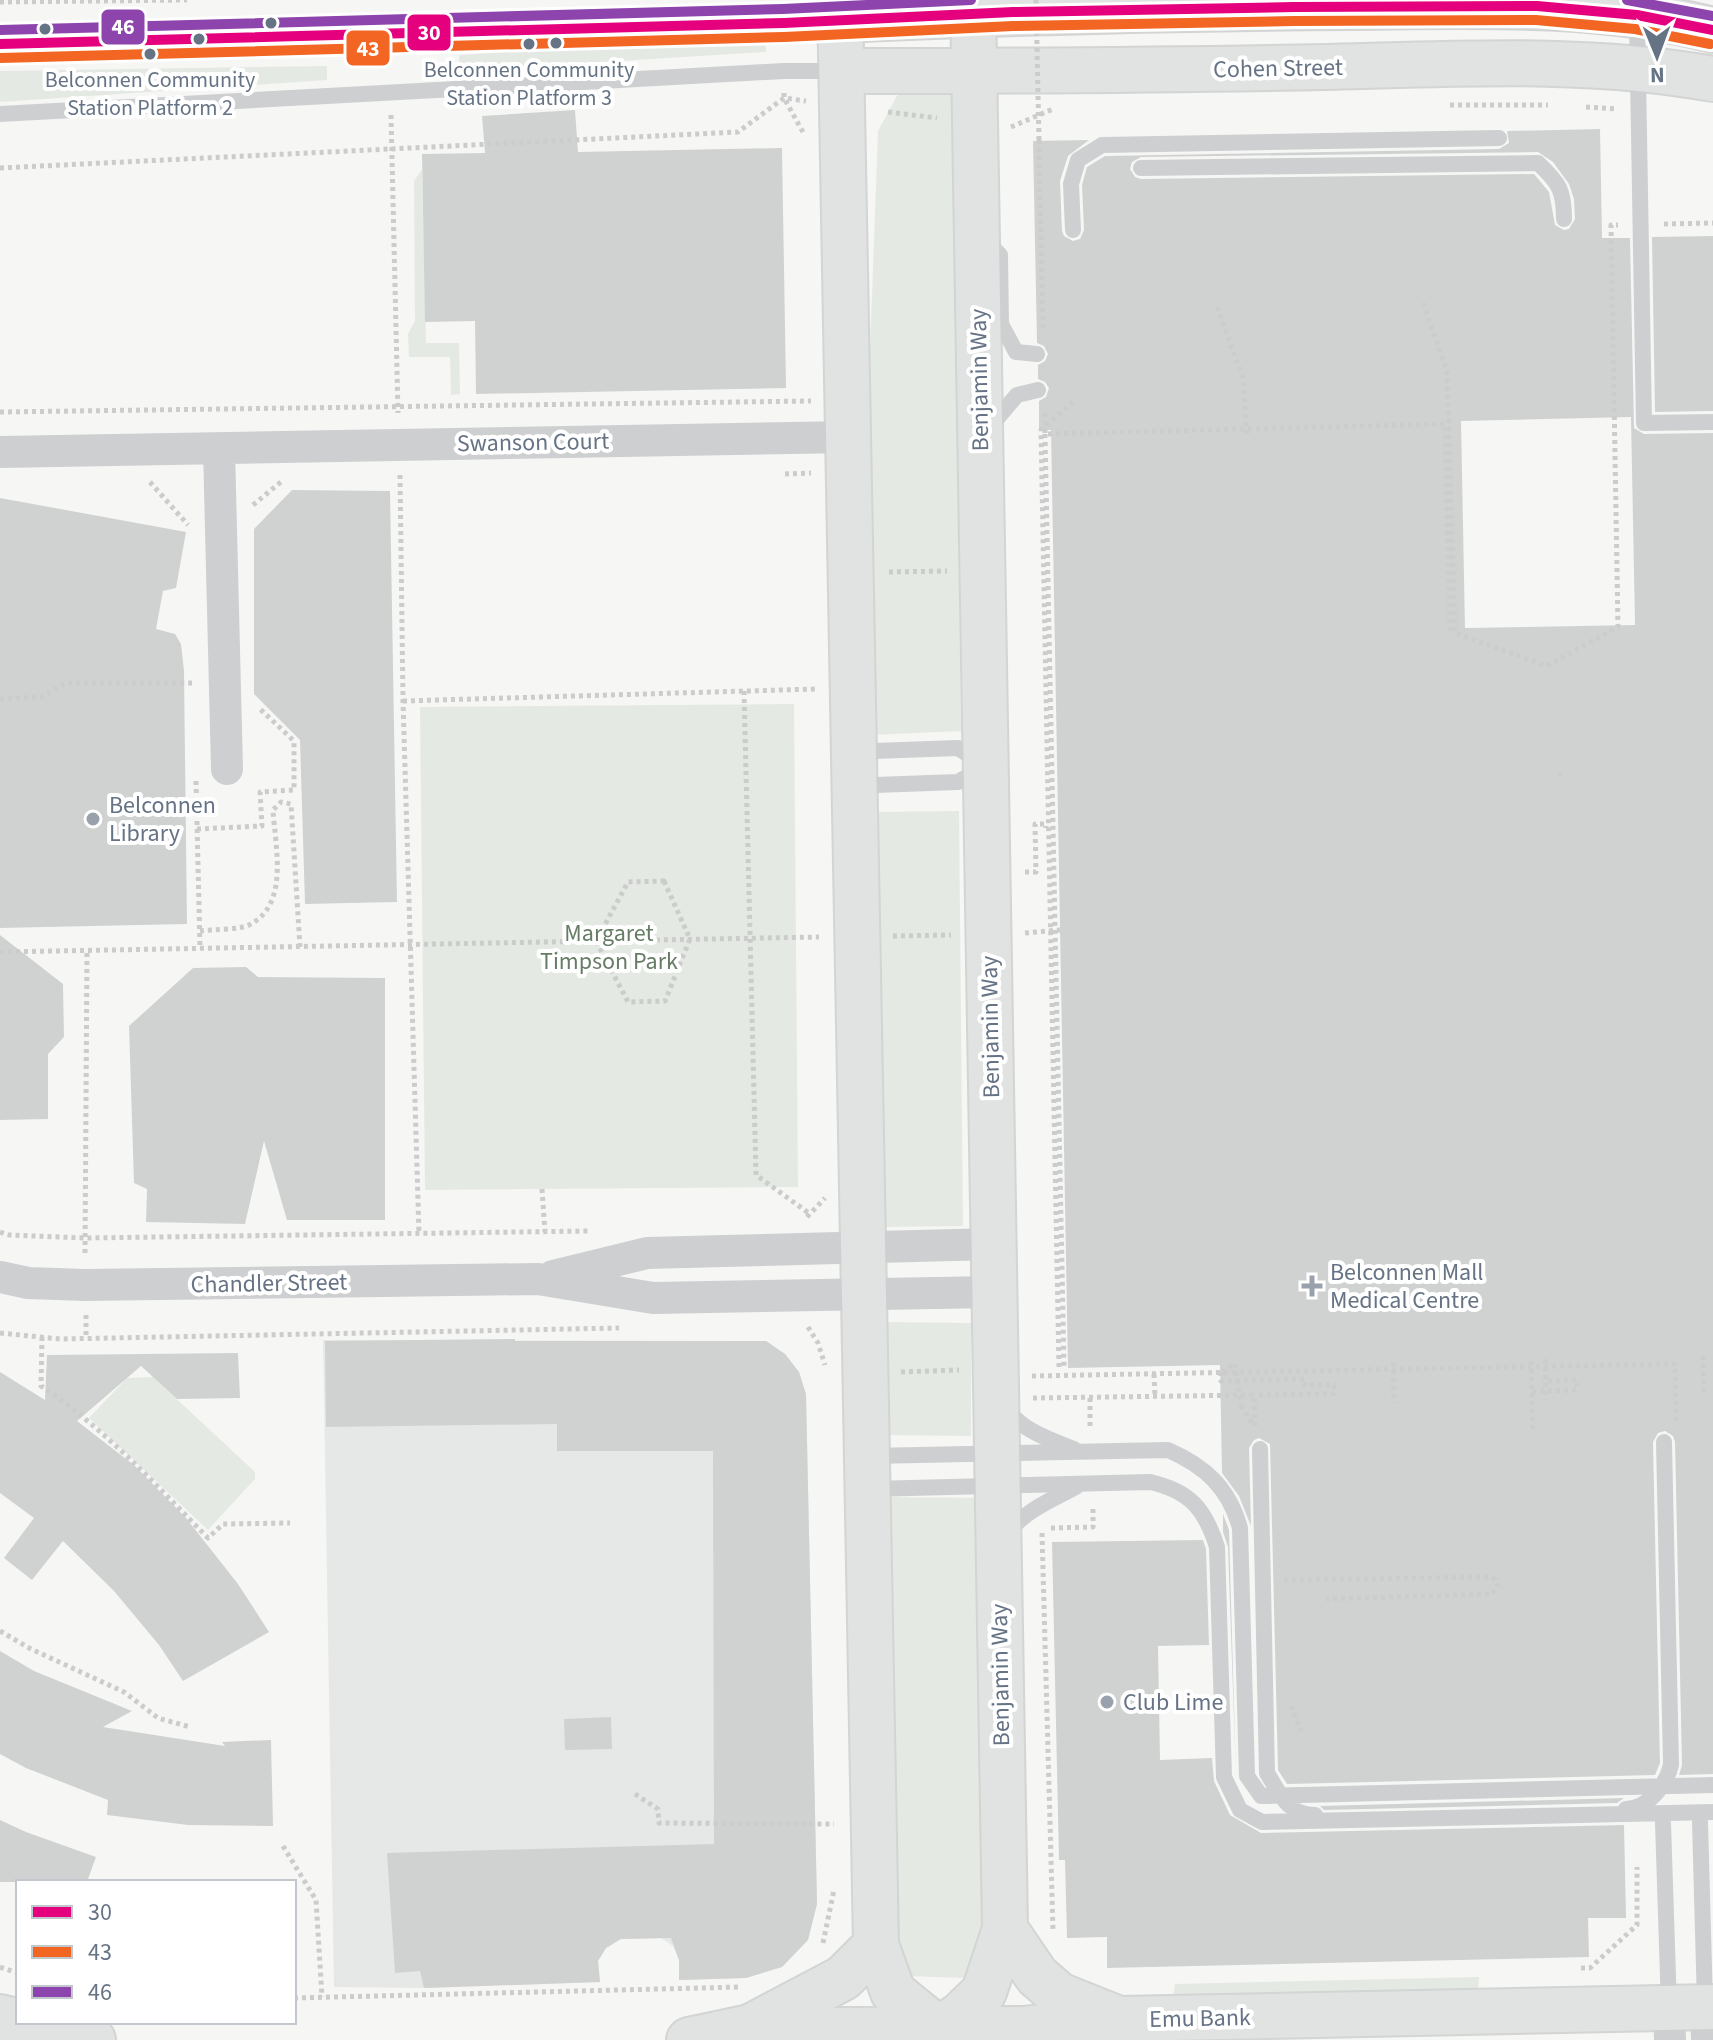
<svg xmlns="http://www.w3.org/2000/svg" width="1713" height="2040" viewBox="0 0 1713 2040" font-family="'Source Sans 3',sans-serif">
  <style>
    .built { fill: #e6e7e7 }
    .green { fill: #e5e9e3 }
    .building { fill: #d0d2d2; fill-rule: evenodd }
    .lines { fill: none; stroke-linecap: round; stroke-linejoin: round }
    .secondary-casing { stroke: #d3d4d4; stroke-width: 48 }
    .path { stroke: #cccccd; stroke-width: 5; stroke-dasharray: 4 4; stroke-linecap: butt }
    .lane { stroke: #cecfd0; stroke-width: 16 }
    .street { stroke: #cecfd0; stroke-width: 32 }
    .secondary { stroke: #e1e2e2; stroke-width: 44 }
    .path-bridge { stroke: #cccccd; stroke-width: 5; stroke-dasharray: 4 4; stroke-linecap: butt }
    .bus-1-casing { stroke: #fff; stroke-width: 16 }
    .bus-2-casing { stroke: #fff; stroke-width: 16 }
    .bus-3-casing { stroke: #fff; stroke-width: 16 }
    .bus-1 { stroke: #e5007d; stroke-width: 10 }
    .bus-2 { stroke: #f26522; stroke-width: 10 }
    .bus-3 { stroke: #8e44ad; stroke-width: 10 }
    .bus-dot { fill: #667385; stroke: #fff; stroke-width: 3 }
    .poi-dot { fill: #98a1ac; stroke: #fff; stroke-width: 3 }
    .labels { text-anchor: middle; stroke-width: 8; stroke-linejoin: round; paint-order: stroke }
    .bus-label { font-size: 22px; fill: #667385; stroke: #fff }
    .street-label { font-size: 24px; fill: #667385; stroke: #fff }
    .poi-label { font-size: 24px; fill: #667385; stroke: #fff; text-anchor: start }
    .park-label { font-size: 24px; fill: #667c65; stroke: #fff }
    .line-badge { stroke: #fff; stroke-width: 3 }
    .badge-label { font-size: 22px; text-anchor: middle; font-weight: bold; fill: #fff }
  </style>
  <rect width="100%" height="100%" fill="#f6f6f5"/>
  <path class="built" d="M323,1340L766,1341L785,1354L799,1372L806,1395L817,1904L808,1940L782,1967L746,1978L679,1980V1960L673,1946L661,1938L621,1939L606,1948L598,1961L600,1982L424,1988L334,1987Z"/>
  <path class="green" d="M765,35L766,52L459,71V55Z
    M327,66V80L0,102V71Z
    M905,81H952L961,731L871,735L867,432L878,131Z
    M422,169L426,343H459L460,394L451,395L450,357H409L408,334L415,321L414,181Z
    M794,704L798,1187L425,1190L420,707Z
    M959,811L963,1226L877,1227L872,812Z
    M883,1322L971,1323V1436L882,1435Z
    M153,1377L255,1472V1479L208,1530L89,1418L127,1378Z
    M886,1497L981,1498L984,1925L966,1978L905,1976L892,1920Z
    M1479,1977L1478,1992L1173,1998L1175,1984Z"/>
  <path class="building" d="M575,110L578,152L782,148L786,388L476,394L475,321L425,322L422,154L485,153L482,116Z
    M1600,129L1602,238H1630L1634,428L1644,434L1713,433V1774L1679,1775L1682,1765L1675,1442L1673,1436L1665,1431L1658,1433L1653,1442L1660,1763L1655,1775L1287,1784L1278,1770L1270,1444L1259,1438L1254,1440L1249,1448L1251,1526L1239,1496L1222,1473L1220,1365L1068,1368L1051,430H1039V401L1046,397L1049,388L1045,382L1038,379V365L1045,361L1048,354L1044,346L1037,343L1033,141L1089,140L1068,156L1060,181L1062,231L1064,236L1073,241L1080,239L1084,230L1082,185L1087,167L1105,156L1499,149L1509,143L1507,131ZM1538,152L1553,162L1569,184L1574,199L1575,219L1569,229L1564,230L1555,225L1549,192L1534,174L1141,179L1135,177L1130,169L1132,162L1141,157ZM1631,417L1635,625L1465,628L1461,421Z
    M1713,236V411L1655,412L1652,237Z
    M292,490L390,491L397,902L305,904L300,740L254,694V529Z
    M0,498L186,532L176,588L163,591L156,629L175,634L181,644L184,671L187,924L0,928Z
    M0,935L63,984L64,1037L48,1054V1119L0,1120Z
    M246,967L258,977L385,978V1220H287L264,1141L245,1224L146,1222L147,1189L134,1183L129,1026L193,968Z
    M515,1339V1341H766L785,1354L799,1372L806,1394L817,1904L808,1940L782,1967L746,1978L679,1980V1960L671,1938L621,1939L606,1948L598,1961L600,1982L424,1988L420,1971L395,1973L387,1853L714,1844L713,1451H557V1424L326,1427L325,1341Z
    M238,1353L240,1398L177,1399L141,1366L77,1421L135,1466L186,1518L238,1584L269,1632L183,1681L159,1645L114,1591L63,1541L32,1580L4,1558L34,1518L0,1493V1372L45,1400L47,1355Z
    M1223,1514L1229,1530L1236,1777L1228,1547L1223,1532Z
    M1203,1540L1206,1549L1209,1645L1158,1646L1160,1760L1212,1758L1214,1781L1230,1815L1261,1833L1624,1825L1626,1918H1588L1589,1957L1107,1968V1937L1067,1938L1065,1860H1059L1052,1542Z
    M0,1651L34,1671L132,1711L103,1727L225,1746L222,1742L271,1740L273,1826L188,1825L107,1815L108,1800L26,1768L0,1754Z
    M611,1717L612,1749L565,1750L564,1719Z
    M1624,1798L1617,1803L1324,1810L1320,1806Z
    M0,1820L26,1832L96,1857L87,1882H0Z"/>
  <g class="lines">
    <defs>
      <path id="secondary" d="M840,0L876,1945L893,1992L952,2040
        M840,20C1010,12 1180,8 1350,7C1472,6 1594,0 1713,30
        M841,71C1003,71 1164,70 1326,67C1455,64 1586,56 1713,79
        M1005,1929L1037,1976L1059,1995L1114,2017
        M0,2017L93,2040
        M752,2026L843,1978L876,1945
        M689,2040L750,2027L826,2030L1023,2029L1119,2019L1713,2007
        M924,2040L960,2015L984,1992L1005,1929L973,0"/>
    </defs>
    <use href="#secondary" class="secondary-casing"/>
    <path class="path" d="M0,2L187,0
      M784,93V98L804,134
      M1450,105H1548
      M1586,107L1616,109
      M888,112L937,118
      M391,115L398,413
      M1011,127L1053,109
      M1039,140L1043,331
      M0,168L738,132L784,98L806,101
      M1664,224L1713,223
      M1423,303L1447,371L1455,633L1546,666L1618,627L1611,225H1618
      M1217,307L1243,378L1247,436
      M0,412L811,401
      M1045,413V434L1445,424L1450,631
      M1045,434L1064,1367
      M785,474L811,473
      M400,475L403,701L419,1234
      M150,482L188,525
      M253,505L282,481
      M889,572L947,571
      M744,691L756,1175L810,1214
      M0,699L42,697L66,683H192
      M403,701L816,689
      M1560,776V772
      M196,781L200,948
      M197,829L262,826L260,792L294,790V741L259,708
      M1025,872H1036L1035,824H1046V828
      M664,881L690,939L665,1001L628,1002L596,941L628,882Z
      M200,931C212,929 239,930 249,925C290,905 275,846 273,810L281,802L291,804L300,947
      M1025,933L1060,930
      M893,936L951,935
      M0,952L819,937
      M542,1189L545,1232
      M807,1217L825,1198
      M0,1232L9,1235L85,1238L590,1231
      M85,1253L87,950
      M86,1315V1338
      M808,1327L818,1343L825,1365
      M0,1333L60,1339L619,1328
      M42,1337L41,1386C104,1428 156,1485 208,1538L223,1524L290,1523
      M1703,1356L1704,1397
      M1531,1361L1533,1433
      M1059,1367L1041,430L1075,400
      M901,1372L959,1370
      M1221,1372V1381L1305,1379V1385H1334V1394L1254,1395
      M1222,1372L1235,1364
      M1154,1374L1155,1397
      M1032,1376L1675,1364L1676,1422
      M1532,1391L1577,1390V1380L1545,1381
      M1033,1398L1254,1395L1255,1427
      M1090,1398V1429
      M1241,1406L1254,1426
      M1051,1528L1093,1527V1507
      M1042,1533L1053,1931
      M1284,1580L1489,1577L1495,1579L1498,1586L1492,1594L1326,1599
      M0,1631L31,1649L124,1692L158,1718L190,1727
      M1291,1706L1301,1731
      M635,1794L658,1809L659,1823L834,1824
      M283,1846L316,1900L322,1997
      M823,1943L834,1890
      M0,1967L18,1973
      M1581,1968H1590L1637,1925V1867
      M294,1998L740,1987"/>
    <path class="lane" d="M1637,18L1644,423L1713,422
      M0,44L838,20
      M0,114L784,71H840
      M1141,168L1538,163C1559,183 1564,190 1564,219
      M1073,230L1071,184L1078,160L1102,145L1499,138
      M986,241L1000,255L1001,324L1016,352L1037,354
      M988,429L1017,395L1038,390
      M958,748L986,766L958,782L875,785L854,769L874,751Z
      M1004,1405C1020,1430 1048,1439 1074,1449
      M1260,1449L1267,1773C1280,1794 1288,1815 1315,1815
      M870,1456L1168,1450C1205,1466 1229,1488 1240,1528L1247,1776L1261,1796L1713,1785
      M871,1489L1150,1482C1190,1491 1205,1509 1217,1547L1224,1777L1240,1810L1262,1822L1713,1812
      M1007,1534C1024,1511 1051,1500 1076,1487
      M1626,1809C1649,1808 1666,1785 1671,1765L1664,1442
      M1700,1822L1705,2004
      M1663,1823L1669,2007"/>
    <path class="street" d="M219,449L227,769
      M0,452L848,437
      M553,1276L647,1253L993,1244
      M0,1277L28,1283L85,1285L538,1279L653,1298L994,1292
      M1669,2008L1670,2040
      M1706,2008L1707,2040"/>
    <use href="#secondary" class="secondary"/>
    <path class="path-bridge" d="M1036,0L1039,140
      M1545,1359L1546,1400
      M1393,1362L1394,1403
      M1235,1364L1241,1406"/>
    <defs>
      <path id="bus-1" d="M0,44L784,23L1013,12L1294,7L1537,6L1637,15L1713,30"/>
      <path id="bus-2" d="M0,58L784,37L1013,26L1294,21L1536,20L1635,29L1710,44"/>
      <path id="bus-3" d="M1627,0L1713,16
        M0,30L783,9L971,0"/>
    </defs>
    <use href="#bus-1" class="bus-1-casing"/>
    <use href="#bus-2" class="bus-2-casing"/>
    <use href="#bus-3" class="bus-3-casing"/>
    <use href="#bus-1" class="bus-1"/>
    <use href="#bus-2" class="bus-2"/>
    <use href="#bus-3" class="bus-3"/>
  </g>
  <g class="bus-dot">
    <circle cx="271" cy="23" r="7"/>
    <circle cx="45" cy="29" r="7"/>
    <circle cx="199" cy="39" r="7"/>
    <circle cx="556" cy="43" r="7"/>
    <circle cx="529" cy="44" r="7"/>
    <circle cx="150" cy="54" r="7"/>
  </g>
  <g class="poi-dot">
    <circle cx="93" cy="819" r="8"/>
    <path d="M1308 1274h8v8h8v8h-8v8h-8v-8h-8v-8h8z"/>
    <circle cx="1107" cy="1702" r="8"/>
  </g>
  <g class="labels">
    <g class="bus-label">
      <text x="529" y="77">Belconnen Community<tspan x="529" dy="28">Station Platform 3</tspan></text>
      <text x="150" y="87">Belconnen Community<tspan x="150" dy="28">Station Platform 2</tspan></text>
    </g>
    <g class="street-label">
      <text transform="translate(1278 68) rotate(-1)" y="8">Cohen Street</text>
      <text transform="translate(979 380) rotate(-91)" y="8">Benjamin Way</text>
      <text transform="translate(533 442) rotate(-1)" y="8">Swanson Court</text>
      <text transform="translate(990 1027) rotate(-91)" y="8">Benjamin Way</text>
      <text transform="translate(269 1283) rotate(-1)" y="8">Chandler Street</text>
      <text transform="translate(1000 1675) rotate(-91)" y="8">Benjamin Way</text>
      <text transform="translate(1200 2018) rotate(-1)" y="8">Emu Bank</text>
    </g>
    <g class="poi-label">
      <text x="109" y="813">Belconnen<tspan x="109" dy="28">Library</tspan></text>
      <text x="1330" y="1280">Belconnen Mall<tspan x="1330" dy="28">Medical Centre</tspan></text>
      <text x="1123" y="1710">Club Lime</text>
    </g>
    <g class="park-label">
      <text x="609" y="941">Margaret<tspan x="609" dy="28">Timpson Park</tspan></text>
    </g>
  </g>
  <g class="line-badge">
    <rect x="100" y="8" width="46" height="38" rx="8" fill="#8e44ad"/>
    <rect x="406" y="13" width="46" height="39" rx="8" fill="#e5007d"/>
    <rect x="345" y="29" width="46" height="38" rx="8" fill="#f26522"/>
  </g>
  <g class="badge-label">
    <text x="123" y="34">46</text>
    <text x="429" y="40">30</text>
    <text x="368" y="56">43</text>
  </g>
  <rect x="16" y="1880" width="280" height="144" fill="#ffffff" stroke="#c2c7ce" stroke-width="2"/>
  <rect x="32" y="1906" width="40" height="12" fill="#e5007d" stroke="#c2c7ce" stroke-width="2"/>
  <text x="88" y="1920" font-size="24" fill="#667385">30</text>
  <rect x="32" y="1946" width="40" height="12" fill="#f26522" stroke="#c2c7ce" stroke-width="2"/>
  <text x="88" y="1960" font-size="24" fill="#667385">43</text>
  <rect x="32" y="1986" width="40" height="12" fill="#8e44ad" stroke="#c2c7ce" stroke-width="2"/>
  <text x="88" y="2000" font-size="24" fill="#667385">46</text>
  <g transform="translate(1657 56) rotate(179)" stroke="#ffffff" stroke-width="6" paint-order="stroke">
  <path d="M0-6L14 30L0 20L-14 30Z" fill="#667385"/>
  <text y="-12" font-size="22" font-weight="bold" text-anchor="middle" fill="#667385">N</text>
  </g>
</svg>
